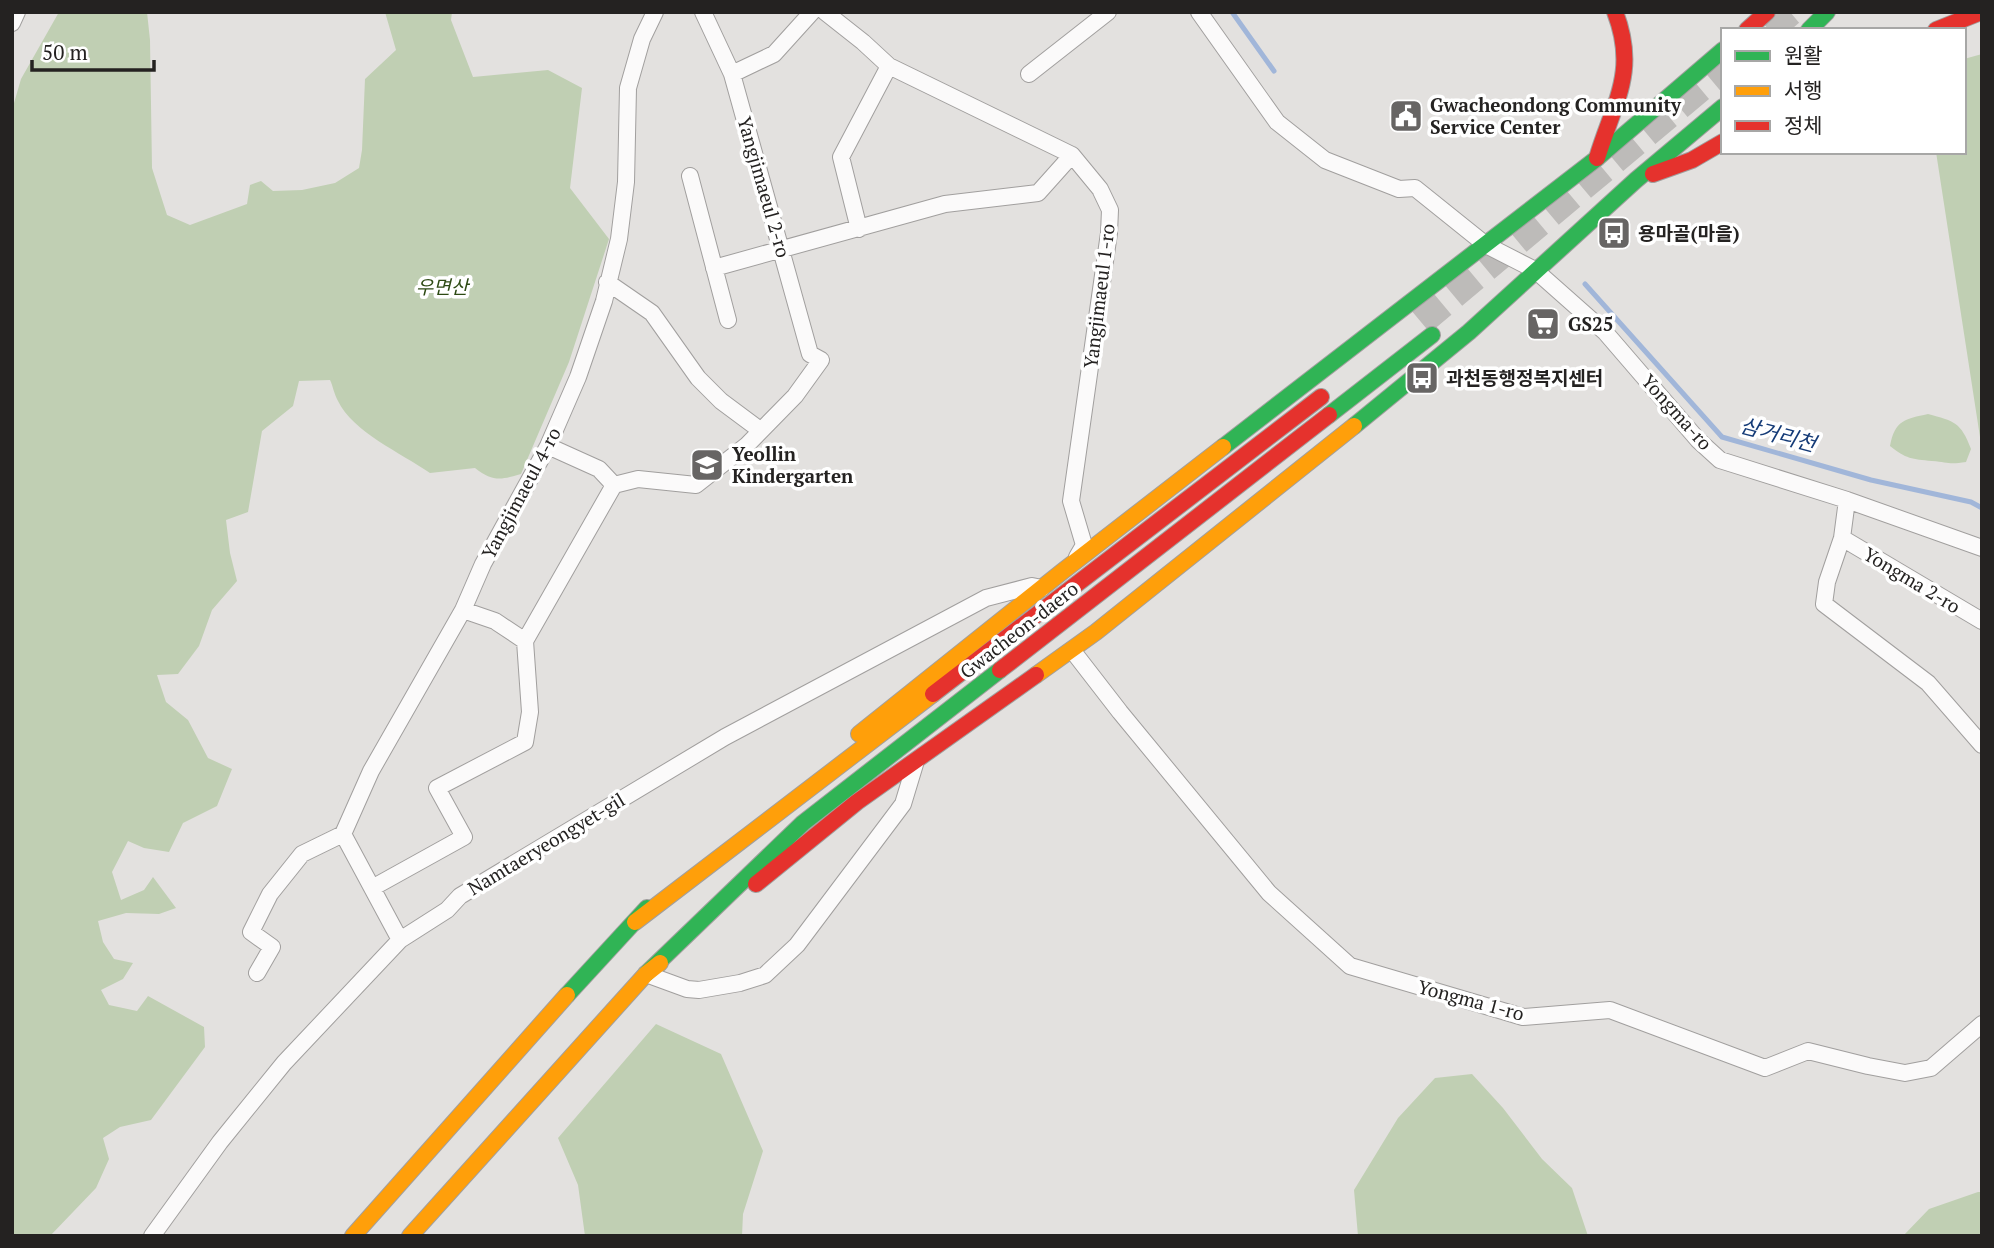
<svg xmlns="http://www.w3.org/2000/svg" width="1994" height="1248" viewBox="0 0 1994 1248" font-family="'PT Serif','Noto Sans KR',serif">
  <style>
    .green { fill: #c0cfb3 }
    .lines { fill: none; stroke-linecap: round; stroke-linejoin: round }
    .stream { stroke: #a1b6d9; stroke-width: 5 }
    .highway-tunnel { stroke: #bdbbb9; stroke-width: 28; stroke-dasharray: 28 14; stroke-linecap: butt }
    .street-casing { stroke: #a19f9e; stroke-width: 18 }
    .fast-casing { stroke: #a19f9e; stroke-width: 18 }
    .slow-casing { stroke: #a19f9e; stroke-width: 18 }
    .jam-casing { stroke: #a19f9e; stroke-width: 18 }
    .street { stroke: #fbfafa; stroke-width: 16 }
    .fast { stroke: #30b455; stroke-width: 16 }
    .slow { stroke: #ff9f0a; stroke-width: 16 }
    .jam { stroke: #e5322d; stroke-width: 16 }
    .labels { text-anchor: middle; stroke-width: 7; stroke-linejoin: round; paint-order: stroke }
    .poi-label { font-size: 19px; font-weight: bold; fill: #242221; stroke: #fff; text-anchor: start }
    .street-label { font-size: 19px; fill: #242221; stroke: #fff }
    .park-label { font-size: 19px; font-style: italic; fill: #2d4a13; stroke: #fff }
    .water-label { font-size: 21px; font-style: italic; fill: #153b77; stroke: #fff }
  </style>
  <rect width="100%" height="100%" fill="#e3e1df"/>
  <path class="green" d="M59,12H147L150,40L152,168L167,215L190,225L247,204L250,185L261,181L273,191L302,190L335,183L359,168L362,150L365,79L396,50L385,12H452L451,20L473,77L548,70L582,88L570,188L609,239L569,362L521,474C501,480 493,482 475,468L430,473C401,453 353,432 338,401C334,394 333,386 330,380L299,381L293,406L262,431L248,512L226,520L230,553L237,581L212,610L199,646L178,674L157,675L166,702L188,720L208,758L232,769L217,806L183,823L169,852L144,848L128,841L112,872L121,900L144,890L153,877L176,908L159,914L126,913L98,921L103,942L114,959L133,963L123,979L101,990L109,1005L137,1011L148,996L204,1027L205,1047L151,1120L120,1127L103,1138L109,1159L96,1188L50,1236H12V110L21,79Z
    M1982,54V450L1936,152H1964V59Z
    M1928,414C1954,421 1961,422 1971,449L1966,462C1948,465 1948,462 1932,461C1912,459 1906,459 1890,446C1895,420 1905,419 1928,414Z
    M656,1024L721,1054L763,1151L743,1214L742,1236H585L578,1185L558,1138Z
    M1472,1074L1503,1108L1542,1159L1572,1188L1588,1236H1358L1354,1190L1398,1118L1435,1078Z
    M1978,1192H1982V1236H1903L1929,1209Z"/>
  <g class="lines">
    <path class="stream" d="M1232,12L1274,71
      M1585,284L1722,437L1871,480L1971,502L1982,508"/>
    <path class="highway-tunnel" d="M1769,30L1790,12
      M1421,322L1723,69"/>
    <defs>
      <path id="street" d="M825,12L863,42L889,66L1072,155L1100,189L1110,210L1109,233L1071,501L1084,545L1077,557
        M1199,12L1277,122L1325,160L1399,189L1415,188L1486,245L1535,270L1605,332L1698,440L1720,460L1847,500L1982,548
        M12,23L17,12
        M732,74L774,54L812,12
        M1029,74L1108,12
        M690,176L728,320
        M859,229L841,157L889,66
        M714,268L945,204L1038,193L1072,155
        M607,282L652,313L698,378L721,401L760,430
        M548,446L599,469L614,485L638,479L696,485L747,445L795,396L821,360L810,354L732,74L703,12
        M1847,500L1842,538L1827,582L1824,604L1928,683L1982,745
        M1842,538L1982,621
        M525,641L614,485
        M1072,650L1120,712L1269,893L1350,966L1523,1017L1610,1010L1765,1068L1808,1051L1868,1066L1905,1073L1931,1068L1982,1024
        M372,888L464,837L437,788L525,742L530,712L525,641L495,621L463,610
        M400,940L343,834L371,771L463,610L483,564L548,446L578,377L604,301L619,239L626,182L628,88L642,39L655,12
        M257,973L272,947L251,932L270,894L302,854L343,834
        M646,974L687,989L699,990L740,983L765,975L797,945L903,804L916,761
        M152,1236L220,1142L284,1063L400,940L447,910L460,896L725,737L986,598L1032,586L1042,588"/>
      <path id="fast" d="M1809,30L1827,12
        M1329,415L1432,335
        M1354,426L1469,332L1636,180L1723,107
        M1223,447L1596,159L1723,50
        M646,974L803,823L1000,670
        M567,995L647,908"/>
      <path id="slow" d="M1036,675L1096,632L1354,426
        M859,734L1063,571L1223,447
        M635,922L933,694
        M353,1236L567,995
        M410,1236L646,974L660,963"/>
      <path id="jam" d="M1747,30L1767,12
        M1936,30L1981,12
        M1597,158C1614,102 1638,72 1615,12
        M1653,174L1692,160L1723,142
        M1000,670L1329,415
        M933,694L1321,397
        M756,884L857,802L1036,675"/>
    </defs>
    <use href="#street" class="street-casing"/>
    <use href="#fast" class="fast-casing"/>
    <use href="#slow" class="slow-casing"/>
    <use href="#jam" class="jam-casing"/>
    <use href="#street" class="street"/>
    <use href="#fast" class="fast"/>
    <use href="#slow" class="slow"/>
    <use href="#jam" class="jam"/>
  </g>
  <defs>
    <symbol id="civic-square" viewBox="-11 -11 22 22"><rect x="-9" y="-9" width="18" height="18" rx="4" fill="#676564" stroke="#fff"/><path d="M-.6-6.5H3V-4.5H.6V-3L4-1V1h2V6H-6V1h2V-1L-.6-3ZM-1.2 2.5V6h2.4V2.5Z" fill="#fff"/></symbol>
    <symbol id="bus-square" viewBox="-11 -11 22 22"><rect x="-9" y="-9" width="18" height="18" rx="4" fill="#676564" stroke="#fff"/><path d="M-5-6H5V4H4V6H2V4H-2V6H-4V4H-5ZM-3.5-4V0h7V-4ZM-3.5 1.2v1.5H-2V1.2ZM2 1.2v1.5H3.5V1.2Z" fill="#fff"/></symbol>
    <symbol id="supermarket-square" viewBox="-11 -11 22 22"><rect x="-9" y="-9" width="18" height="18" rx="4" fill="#676564" stroke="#fff"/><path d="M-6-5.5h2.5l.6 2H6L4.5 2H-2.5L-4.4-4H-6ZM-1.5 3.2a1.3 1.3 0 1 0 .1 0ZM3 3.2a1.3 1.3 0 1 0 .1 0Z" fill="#fff"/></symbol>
    <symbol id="school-square" viewBox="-11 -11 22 22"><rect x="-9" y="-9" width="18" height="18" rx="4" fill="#676564" stroke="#fff"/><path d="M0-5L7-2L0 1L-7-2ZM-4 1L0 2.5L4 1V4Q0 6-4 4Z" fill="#fff"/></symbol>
  </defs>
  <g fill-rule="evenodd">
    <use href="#civic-square" x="1387" y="97" width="38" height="38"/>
    <use href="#bus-square" x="1595" y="214" width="38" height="38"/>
    <use href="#supermarket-square" x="1524" y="305" width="38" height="38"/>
    <use href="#bus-square" x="1403" y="359" width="38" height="38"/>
    <use href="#school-square" x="688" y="446" width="38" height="38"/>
  </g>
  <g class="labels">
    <g class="poi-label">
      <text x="1430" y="112">Gwacheondong Community<tspan x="1430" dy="22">Service Center</tspan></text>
      <text x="1638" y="240">용마골(마을)</text>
      <text x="1568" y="331">GS25</text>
      <text x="1446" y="385">과천동행정복지센터</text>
      <text x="732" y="461">Yeollin<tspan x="732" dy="22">Kindergarten</tspan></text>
    </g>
    <g class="street-label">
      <text transform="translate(764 187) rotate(74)" y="7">Yangjimaeul 2-ro</text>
      <text transform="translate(1099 296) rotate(-83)" y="7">Yangjimaeul 1-ro</text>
      <text transform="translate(1677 412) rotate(48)" y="7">Yongma-ro</text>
      <text transform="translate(521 493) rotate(-62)" y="7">Yangjimaeul 4-ro</text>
      <text transform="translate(1912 580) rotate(31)" y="7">Yongma 2-ro</text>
      <text transform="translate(1019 630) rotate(-38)" y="7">Gwacheon-daero</text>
      <text transform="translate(546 844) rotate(-31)" y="7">Namtaeryeongyet-gil</text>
      <text transform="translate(1471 1000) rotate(15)" y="7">Yongma 1-ro</text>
    </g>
    <g class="park-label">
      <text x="442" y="294">우면산</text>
    </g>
    <g class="water-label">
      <text transform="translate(1778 435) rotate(15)" y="7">삼거리천</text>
    </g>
  </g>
  <rect width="1994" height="1248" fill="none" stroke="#242221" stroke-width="28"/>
  <rect x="1721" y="28" width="245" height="126" fill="#ffffff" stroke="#a7a7a6" stroke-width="2"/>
  <rect x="1735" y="51" width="35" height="10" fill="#30b455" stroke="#a7a7a6" stroke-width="2"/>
  <text x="1784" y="63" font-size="21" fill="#242221">원활</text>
  <rect x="1735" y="86" width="35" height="10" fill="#ff9f0a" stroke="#a7a7a6" stroke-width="2"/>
  <text x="1784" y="98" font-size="21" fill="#242221">서행</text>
  <rect x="1735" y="121" width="35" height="10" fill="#e5322d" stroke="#a7a7a6" stroke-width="2"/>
  <text x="1784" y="133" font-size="21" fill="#242221">정체</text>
  <path d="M32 60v10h122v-10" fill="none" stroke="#242221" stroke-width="3.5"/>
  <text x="42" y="60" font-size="21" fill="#242221" stroke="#ffffff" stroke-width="5" paint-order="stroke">50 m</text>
</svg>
